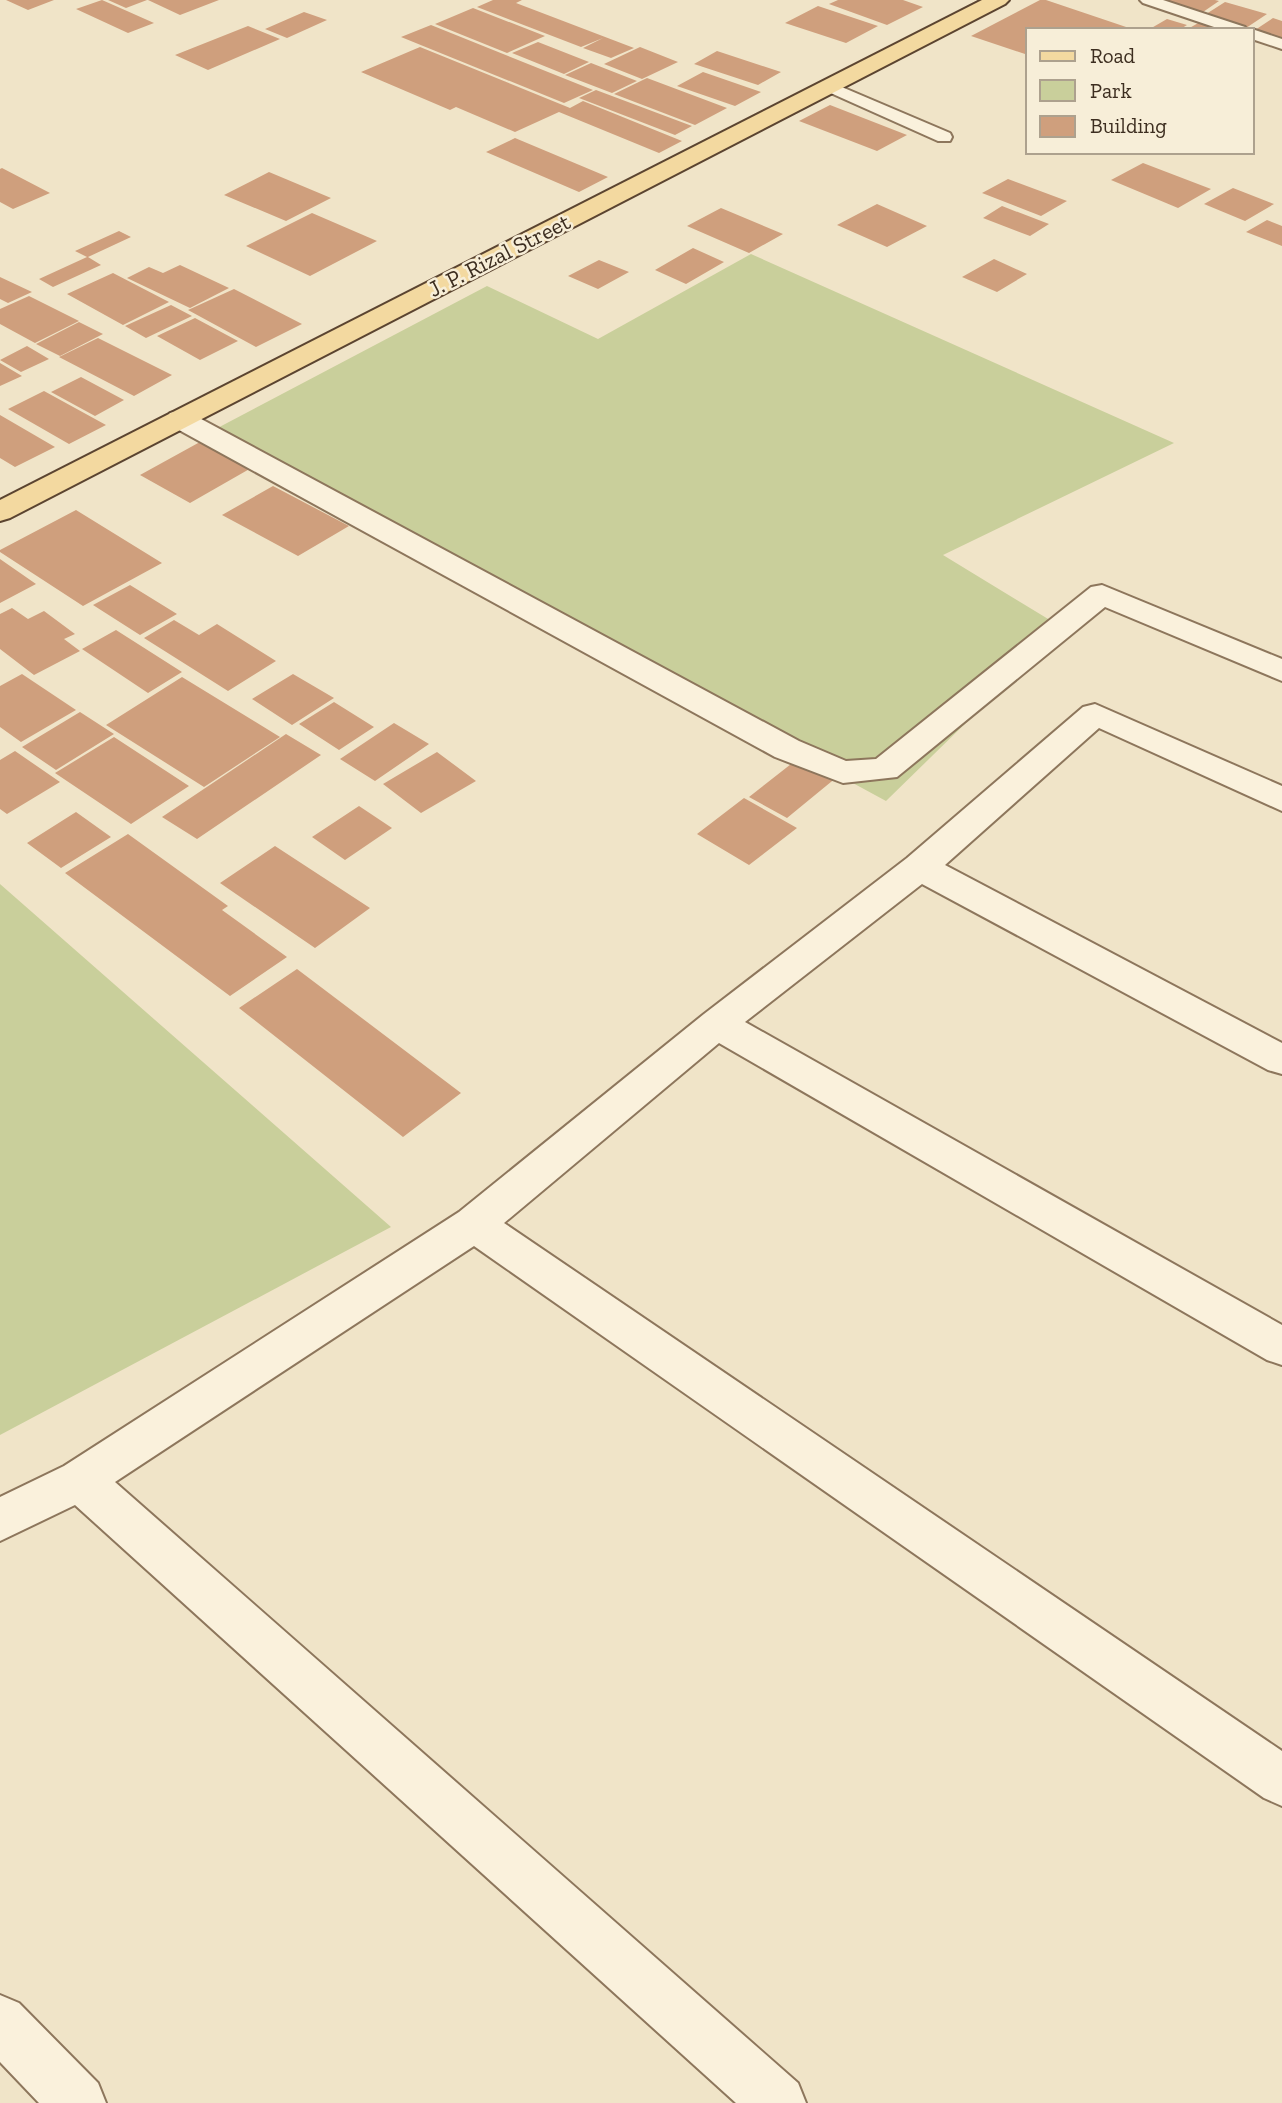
<svg xmlns="http://www.w3.org/2000/svg" width="1282" height="2103" viewBox="0 0 1282 2103" font-family="'Zilla Slab',serif">
  <style>
    .green { fill: #c9cf9b }
    .building { fill: #cf9f7d }
    .lines { fill: none; stroke-linecap: round; stroke-linejoin: round }
    .service-casing { stroke: #8d765c; stroke-width: 4 }
    .minor-casing { stroke: #8d765c; stroke-width: 4 }
    .primary-casing { stroke: #5b4430; stroke-width: 4 }
    .service { fill: #faf1dc; fill-rule: evenodd }
    .minor { fill: #faf1dc; fill-rule: evenodd }
    .primary { fill: #f3d9a0; fill-rule: evenodd }
    .labels { text-anchor: middle; stroke-width: 5; stroke-linejoin: round; paint-order: stroke }
    .far-street-label { font-size: 23px; fill: #3d2e20; stroke: #f7eed8 }
  </style>
  <rect width="100%" height="100%" fill="#f0e4c8"/>
  <path class="green" d="M751,254L1174,443L943,555L1063,628L886,801L208,433L487,286L598,339Z
    M0,884L391,1227L0,1435Z"/>
  <path class="building" d="M6,0H54L28,10Z
    M102,0L127,11L154,23L128,33L76,9Z
    M108,0H147L126,8Z
    M148,0H219L180,15Z
    M493,0H522L516,3L634,48L611,58L583,48L603,38L581,47L477,7Z
    M838,0H903L923,7L887,25L829,4Z
    M1040,0H1046L1135,30H1028V55L971,36Z
    M1164,0H1215L1219,1L1203,12Z
    M1225,2L1267,14L1246,28L1203,16Z
    M818,6L878,26L846,43L785,23Z
    M473,8L545,36L507,53L435,24Z
    M304,12L327,20L287,38L265,29Z
    M1273,18L1282,21V38L1255,30Z
    M1167,19L1187,25L1179,30H1148Z
    M1200,22L1221,29V30H1186Z
    M431,25L593,90L564,103L401,37Z
    M248,26L280,39L208,70L175,55Z
    M538,42L589,62L564,74L512,53Z
    M420,47L570,108L583,101L682,141L659,153L559,112L515,132L456,107L450,110L361,72Z
    M640,47L678,62L642,79L604,64Z
    M717,51L781,72L758,85L694,64Z
    M591,63L637,81L612,93L565,75Z
    M703,72L761,92L735,106L677,86Z
    M647,78L727,108L695,125L614,94Z
    M596,90L692,126L675,135L579,98Z
    M830,105L907,135L877,151L799,121Z
    M515,138L608,177L579,192L486,152Z
    M1143,163L1211,189L1178,208L1111,180Z
    M2,168L50,193L13,209L0,202V169Z
    M269,172L331,198L286,221L224,195Z
    M1008,179L1067,201L1041,216L982,193Z
    M1233,188L1274,204L1245,221L1204,204Z
    M877,204L927,226L887,247L837,225Z
    M1002,206L1049,224L1030,236L983,218Z
    M721,208L783,234L749,253L687,226Z
    M312,213L377,241L310,276L246,246Z
    M1267,220L1282,226V246L1246,232Z
    M119,231L131,237L88,257L101,265L53,287L39,279L87,257L75,251Z
    M693,248L724,262L686,284L655,270Z
    M994,259L1027,274L997,292L962,277Z
    M599,260L629,272L598,289L568,276Z
    M180,265L229,288L190,308L127,278L149,267L163,273Z
    M113,273L169,302L123,325L67,294Z
    M0,277L32,292L8,303L0,299Z
    M234,289L302,324L256,347L188,310Z
    M29,296L79,321L35,343L0,324V309Z
    M171,305L192,316L146,338L125,326Z
    M195,318L238,341L200,360L157,336Z
    M79,322L103,334L60,356L36,344Z
    M98,338L172,375L134,396L59,357Z
    M27,346L49,359L21,372L0,360Z
    M0,363L22,376L0,386Z
    M81,377L124,400L95,416L51,392Z
    M44,391L106,425L69,444L8,409Z
    M0,415L55,447L15,467L0,458Z
    M209,437L260,463L190,503L140,475Z
    M273,486L349,526L298,556L222,515Z
    M76,510L162,563L83,606L0,552V550Z
    M0,559L36,584L0,603Z
    M130,585L177,614L140,635L93,605Z
    M12,608L28,619L44,611L75,634L64,639L80,651L34,675L0,649V614Z
    M174,620L199,635L217,624L276,661L228,691L144,638Z
    M116,630L182,672L148,693L82,649Z
    M22,674L76,710L21,742L0,727V686Z
    M293,674L334,698L292,725L252,699Z
    M182,677L280,737L204,787L106,725Z
    M334,702L374,727L339,750L299,724Z
    M80,712L114,734L56,770L22,747Z
    M394,723L429,744L375,781L340,759Z
    M286,734L321,755L197,839L162,817Z
    M114,737L189,786L131,824L55,773Z
    M15,751L60,782L7,814L0,809V760Z
    M437,752L476,781L421,813L383,784Z
    M800,757L837,777L787,818L749,797Z
    M744,798L797,828L749,865L697,834Z
    M359,806L392,828L345,860L312,837Z
    M76,812L111,837L61,868L27,843Z
    M128,834L228,906L222,910L287,957L230,996L65,873Z
    M275,846L370,908L315,948L220,883Z
    M297,969L461,1093L403,1137L239,1008Z"/>
  <g class="lines">
    <defs>
      <path id="service" d="M1140,0H1163L1245,27L1247,30H1223L1143,3Z
        M1252,29L1282,39V49L1252,39Z
        M830,82L950,133L952,137L950,141H938L824,90L822,87Z"/>
      <path id="minor" d="M180,411L190,413L799,741L846,761L876,759L1091,587L1102,585L1282,659V681L1105,607L897,777L843,783L775,757L170,425L166,419L170,413Z
        M1095,704L1282,786V811L1099,728L945,865L1282,1043V1074L1268,1070L922,884L745,1022L1282,1325V1365L1267,1360L719,1043L504,1223L1282,1751V1806L1264,1798L474,1246L115,1482L798,2083L806,2103H736L75,1505L0,1541V1497L64,1466L459,1212L704,1014L907,858L1083,707Z
        M0,1995L19,2003L98,2083L106,2103H39L0,2062Z"/>
      <path id="primary" d="M982,0H1009L1005,4L10,518L0,521V500Z"/>
    </defs>
    <use href="#service" class="service-casing"/>
    <use href="#minor" class="minor-casing"/>
    <use href="#primary" class="primary-casing"/>
    <use href="#service" class="service"/>
    <use href="#minor" class="minor"/>
    <use href="#primary" class="primary"/>
  </g>
  <g class="labels">
    <g class="far-street-label">
      <text transform="translate(499 255) rotate(-27)" y="8">J. P. Rizal Street</text>
    </g>
  </g>
  <rect x="1026" y="28" width="228" height="126" fill="#f7eed8" stroke="#ada18e" stroke-width="2"/>
  <rect x="1040" y="51" width="35" height="10" fill="#f3d9a0" stroke="#ada18e" stroke-width="2"/>
  <text x="1090" y="63" font-size="21" fill="#3d2e20">Road</text>
  <rect x="1040" y="80" width="35" height="21" fill="#c9cf9b" stroke="#ada18e" stroke-width="2"/>
  <text x="1090" y="98" font-size="21" fill="#3d2e20">Park</text>
  <rect x="1040" y="116" width="35" height="21" fill="#cf9f7d" stroke="#ada18e" stroke-width="2"/>
  <text x="1090" y="133" font-size="21" fill="#3d2e20">Building</text>
</svg>
